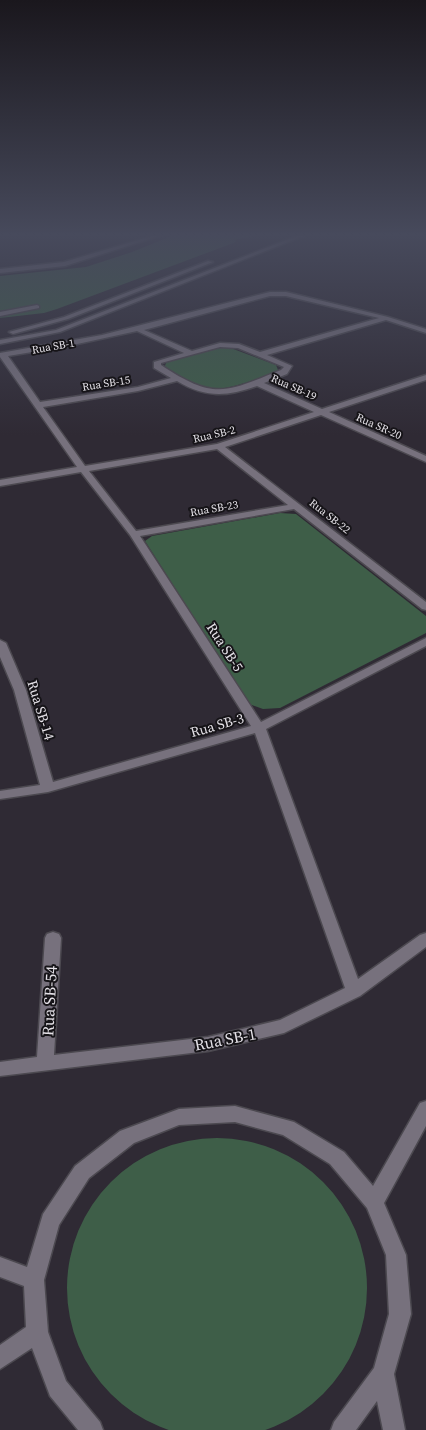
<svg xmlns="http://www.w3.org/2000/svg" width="426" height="1430" viewBox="0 0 426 1430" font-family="'Source Serif 4',serif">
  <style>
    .green { fill: #3e5e48 }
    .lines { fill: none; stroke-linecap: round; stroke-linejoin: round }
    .minor-casing { stroke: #4c4950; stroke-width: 3 }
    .minor { fill: #77717d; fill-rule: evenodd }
    .labels { text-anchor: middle; stroke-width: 4; stroke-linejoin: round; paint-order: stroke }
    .far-street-label { font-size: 11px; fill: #e4e1e7; stroke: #161418 }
    .street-label { font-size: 14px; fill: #e4e1e7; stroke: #161418 }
    .near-street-label { font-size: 16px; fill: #e4e1e7; stroke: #161418 }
  </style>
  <rect width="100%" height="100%" fill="#2f2a34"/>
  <path class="green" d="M174,235H259L234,240L236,242L57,309L44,313L0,318V276L86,267L132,252Z
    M228,347L276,365L278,370L275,373C257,378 225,393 207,388C192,384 177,374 164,368L167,361L213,348Z
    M280,513L296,514L426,616V633L280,708L263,709L249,704L145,541L152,536Z
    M67 1288a150 150 0 1 1 300 0a150 150 0 1 1-300 0Z"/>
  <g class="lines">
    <defs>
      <path id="minor" d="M155,235H162L65,266L0,273V269L64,262Z
        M299,235H306L60,332L0,344V340L56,330Z
        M208,261L213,262L68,319L13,334L9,332L64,317Z
        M270,292H286L388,317L426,329V333L386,320L267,355L292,366L287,374L264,383L322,409L426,375V380L329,412L426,456V462L321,415L225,447L426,602V610L422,609L294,509L140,536L261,722L426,638V646L266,729L358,979L420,935L426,933V947L360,996L284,1033L208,1051L0,1076V1062L37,1057L45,938L47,934L53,932L59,934L61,938L54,1055L208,1037L280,1020L345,988L255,733L48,792L0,799V791L40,785L14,690L0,657V640L6,643L26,690L53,782L251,726L130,535L81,472L0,486V480L77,467L0,357V353L102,335ZM270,296H286L379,318L260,352L239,344L220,343L192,351L144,330ZM137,331L184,353L154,362V368L171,378L138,387L40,402L8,356L68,346ZM220,347L238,348L284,367L281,370C226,392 215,401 161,365V363ZM177,381C206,398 226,397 257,386L314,412L217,444L85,466L43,407L138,391ZM217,449L288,505L136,531L89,471Z
        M37,305L39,306V308L0,316V312Z
        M426,1101V1126L384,1203L406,1255L411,1314L394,1374L405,1430H383L377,1401L356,1430H331L334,1422L374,1368L389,1314L386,1255L367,1208L330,1164L283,1135L235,1122L179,1125L134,1143L89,1178L59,1225L44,1280L48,1332L66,1381L100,1422L103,1430H78L50,1396L32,1348L0,1369V1345L26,1327L24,1286L0,1277V1257L27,1267L43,1214L75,1166L120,1131L179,1109L235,1106L294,1122L344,1152L373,1186L420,1103Z"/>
    </defs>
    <use href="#minor" class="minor-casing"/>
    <use href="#minor" class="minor"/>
  </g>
  <linearGradient id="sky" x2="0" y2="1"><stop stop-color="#1a171d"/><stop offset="0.54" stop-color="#474a5c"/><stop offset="1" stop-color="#474a5c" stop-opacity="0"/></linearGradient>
  <rect width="426" height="435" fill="url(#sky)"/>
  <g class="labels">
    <g class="far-street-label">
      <text transform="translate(53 346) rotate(-10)" y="4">Rua SB-1</text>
      <text transform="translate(106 383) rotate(-9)" y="4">Rua SB-15</text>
      <text transform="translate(294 387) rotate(24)" y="4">Rua SB-19</text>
      <text transform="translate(379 426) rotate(24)" y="4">Rua SR-20</text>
      <text transform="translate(214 434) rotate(-13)" y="4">Rua SB-2</text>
      <text transform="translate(214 508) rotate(-10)" y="4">Rua SB-23</text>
      <text transform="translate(330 516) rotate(38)" y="4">Rua SB-22</text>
    </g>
    <g class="street-label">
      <text transform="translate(225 647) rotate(57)" y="5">Rua SB-5</text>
      <text transform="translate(41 710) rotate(73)" y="5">Rua SB-14</text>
      <text transform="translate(217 725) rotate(-16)" y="5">Rua SB-3</text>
    </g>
    <g class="near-street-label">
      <text transform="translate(49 1001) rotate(-87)" y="6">Rua SB-54</text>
      <text transform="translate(225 1039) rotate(-11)" y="6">Rua SB-1</text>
    </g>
  </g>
</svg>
